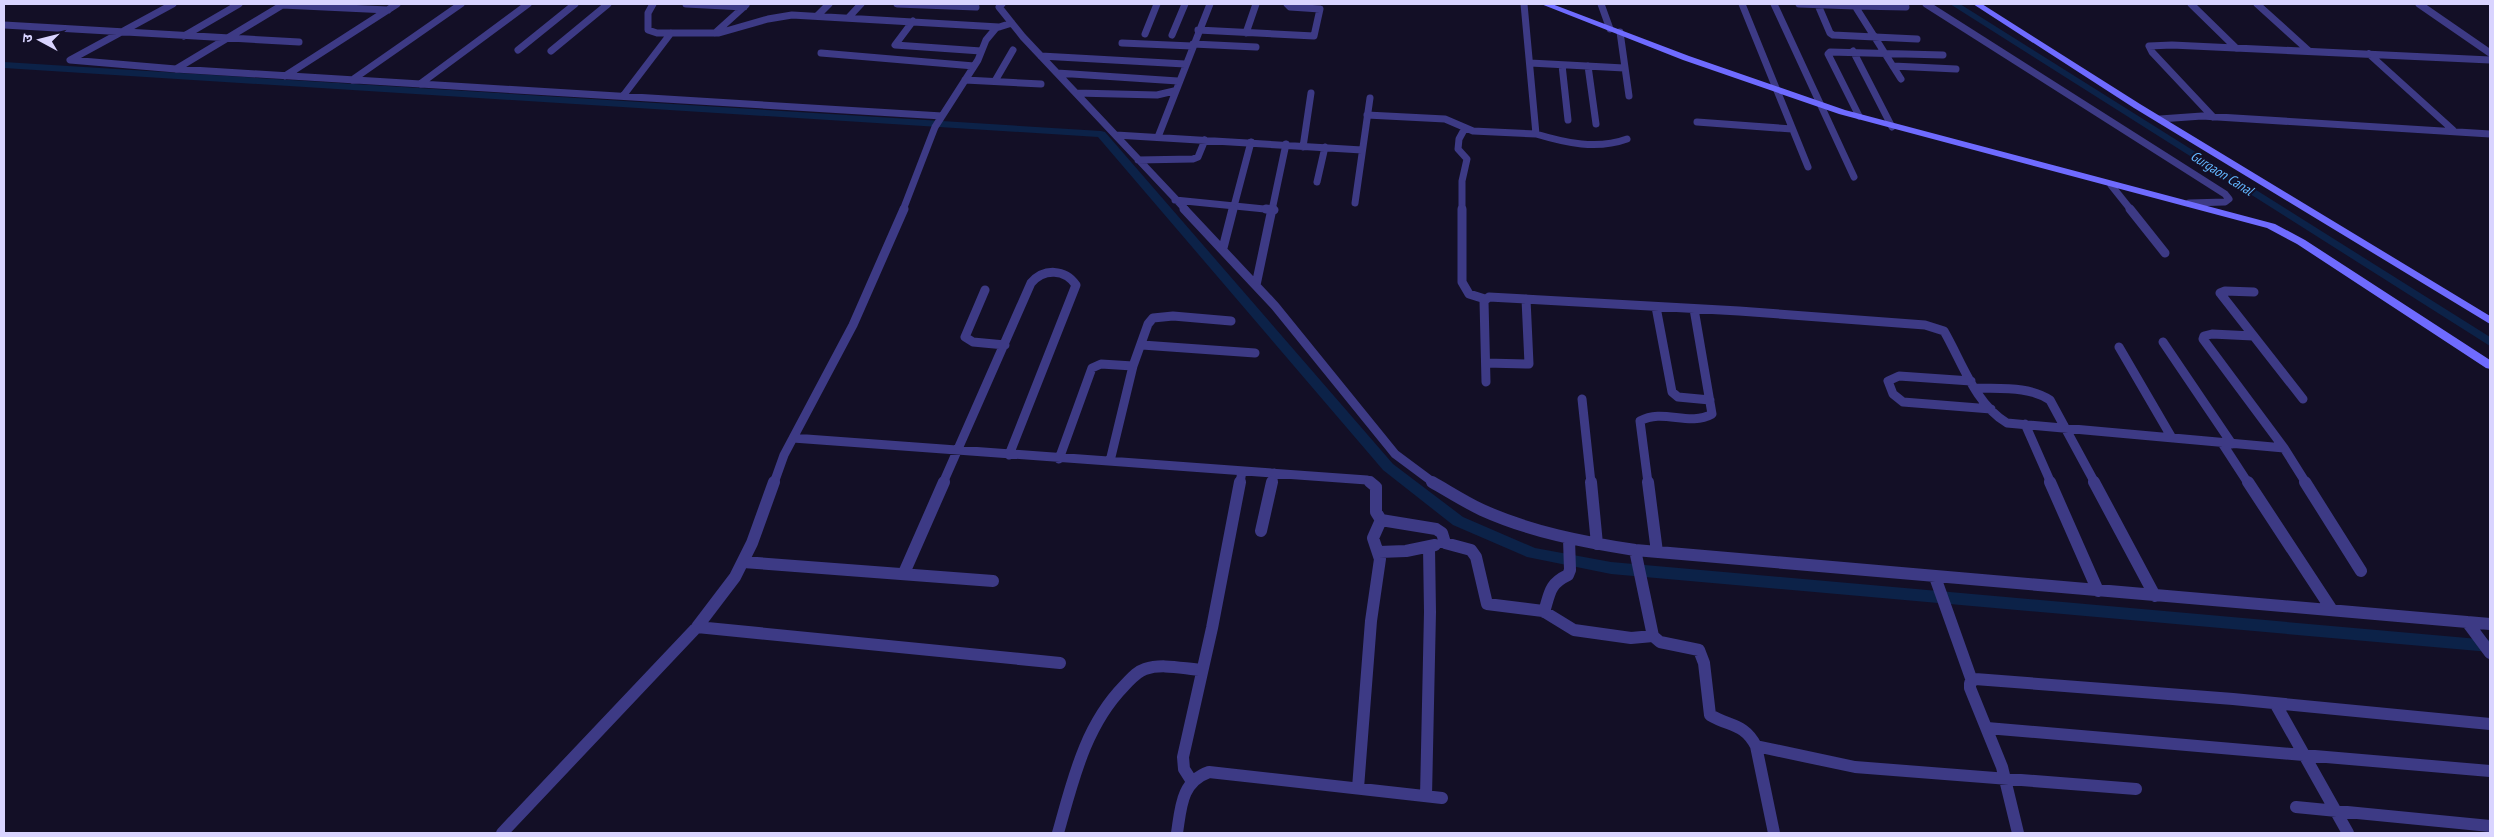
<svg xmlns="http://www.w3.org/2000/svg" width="2494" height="837" viewBox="0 0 2494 837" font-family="'PT Sans Narrow','Noto Sans Devanagari',sans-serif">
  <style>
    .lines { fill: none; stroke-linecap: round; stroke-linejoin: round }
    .canal { fill: #0c2248; fill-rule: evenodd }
    .street-far2 { stroke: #3d3a85; stroke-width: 7 }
    .street-far1 { stroke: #3d3a85; stroke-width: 9 }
    .street { stroke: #3d3a85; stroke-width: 12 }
    .secondary { fill: #6f6bff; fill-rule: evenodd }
    .labels { text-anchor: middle; stroke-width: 4; stroke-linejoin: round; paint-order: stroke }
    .far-water-label { font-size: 14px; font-style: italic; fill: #62b6ff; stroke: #130f26 }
  </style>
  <rect width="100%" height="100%" fill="#130f26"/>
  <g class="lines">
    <path class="canal" d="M1950,4H1960L2490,337V346Z
      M4,62L1101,131L1105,132L1393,464L1463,517L1535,548L1611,562L2490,640V652L1611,574L1527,557L1453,525L1383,470L1098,137L4,68Z"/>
    <path class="street-far2" d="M173,4L70,60L176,69L942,116
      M653,4L648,13V30L657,33H719L768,19L792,15L999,27
      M686,4L744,7
      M897,4L976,7
      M1002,4L999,7L1023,37L1186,210
      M1601,4L1610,29
      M1742,4L1808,167
      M1774,4L1854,177
      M1799,4L1855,6
      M1926,4L2225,194L2229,199L2225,202L2189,203
      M2191,4L2236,48
      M2257,4L2309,51
      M2419,4L2490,53
      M282,5L388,10
      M1818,5L1830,33L1833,35L1917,39
      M818,15L829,4
      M849,17L861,4
      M913,21L895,45L981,51
      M4,25L299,42
      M1198,30L1314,36L1320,9L1290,7L1287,4
      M1620,32L1629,96
      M715,33L746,5
      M1246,33L1256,4
      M1145,34L1157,4
      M1172,35L1185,4
      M184,36L239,4
      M1122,43L1192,46
      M1193,44L1256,47
      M518,50L575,4
      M551,51L608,4
      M1853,51L1892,127
      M821,53L974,66
      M2369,54L2453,130
      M1041,56L1185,64
      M1530,63L1624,68
      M1562,65L1568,120
      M1588,66L1596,124
      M1893,66L1956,69
      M176,69L284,4
      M1057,73L1178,81
      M285,76L397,4
      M1901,79L1855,6L1906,7
      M352,80L461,4
      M965,80L1041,84
      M995,81L1013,50
      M420,84L528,4
      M1076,93L1157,95L1174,91
      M623,96L671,33
      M1367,115L1445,119L1473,131L1536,134L1524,4
      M1859,116L1828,54L1830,52L1943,55
      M2213,117L2152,52L2149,46L2172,45L2490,60
      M2160,119L2202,116L2490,134
      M1697,122L1792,129
      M1536,134C1566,143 1597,150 1627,139
      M1116,135L1362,150
      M1158,137L1210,4
      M1303,147L1311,93
      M1138,160L1193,159L1198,157L1205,140
      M1317,182L1325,147
      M2111,185L2131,210
      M1175,200L1274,210
      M1355,203L1370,98
      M903,210L935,127L978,60L986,40L996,28L1012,23
      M1233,210L1251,142
      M1272,210L1286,144
      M1462,210V181L1467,159L1458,149L1459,139L1465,128"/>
    <path class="street-far1" d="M1184,209L1275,306L1395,454L1434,483
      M1266,209L1274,210
      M1462,209V282L1469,294L1485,299
      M2130,209L2165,253
      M1223,248L1233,209
      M1256,285L1272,209
      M985,290L965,337L973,342L1005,345
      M2254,292L2225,291L2220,293L2303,399
      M1656,307L1672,392L1678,397L1710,400
      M2253,336L2212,334L2204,336L2203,339L2284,448L2306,483
      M2163,342L2232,444
      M1142,345L1255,353
      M2119,347L2172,438
      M1486,363L1529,364L1526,299
      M1133,366L1148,324L1153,318L1173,316L1231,321
      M1971,381L1899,376L1888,381L1893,394L1903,402L1991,409
      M1486,382L1484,301L1489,297L1739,311L1925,325L1944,331C1962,362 1975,404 2007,423L2284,448
      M1976,388C2001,389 2029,386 2050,400L2095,483
      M1582,399L1591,483
      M2025,424L2051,483
      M793,438L1367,480L1371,483
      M2222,443L2248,483
      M1059,459L1092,368L1101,364L1133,366L1110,461
      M774,483L784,455L853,325L904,209
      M943,483L1031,283C1044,268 1065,269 1076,285L1009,455
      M1240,483L1242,471
      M1272,483L1274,473
      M1648,483L1640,421C1663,408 1689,427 1712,414L1694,309"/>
    <path class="street" d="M1370,482L1376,487V512L1381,520L1436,529L1442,533L1445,543L1471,550L1476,557L1487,604L1543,611L1574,630L1631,638L1653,636
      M1432,482C1448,491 1465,502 1482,510C1531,532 1583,542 1635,550L2490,624
      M1591,482L1597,544
      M1648,482L1657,552
      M2050,482L2098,591
      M2094,482L2155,596
      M2248,482L2332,610
      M2305,482L2361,571
      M1261,531L1272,482
      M1635,550L1653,636L1660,642L1699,650L1704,663L1710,715C1730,727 1744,723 1756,746L1774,833
      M1379,552L1406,551L1435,545
      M743,562L993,581
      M904,573L944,482
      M1935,577L1972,681
      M1544,612C1550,593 1549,584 1568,575L1570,570L1569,539
      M2467,622L2490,653
      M697,627L1060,663
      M2275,703L2348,833
      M1987,728L2490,771
      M1756,746L1855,767L2136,789
      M1191,780L1184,769L1183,757L1212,628L1240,482
      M1358,788L1371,621L1380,559L1373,538L1381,520
      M1426,796L1430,612L1429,547
      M2296,807L2490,826
      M502,833L697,627L735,577L752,543L774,482
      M1058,833C1073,780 1085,726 1124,686C1131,679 1136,672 1145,669C1163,663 1184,669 1202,670
      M1177,833C1181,807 1181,782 1209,772L1442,798
      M2018,833L2002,767L1970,688V683L1975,679L2233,699L2490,724"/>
    <path class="secondary" d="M1541,4H1552L1689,56L1845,110L2275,224L2305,240L2490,360V369L2486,368L2297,244L2267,228L1839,114L1683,60Z
      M1973,4H1982L2140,104L2490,316V324L2134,108Z"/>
  </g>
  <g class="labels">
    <g class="far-water-label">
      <text transform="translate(2222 173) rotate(32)" y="5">Gurgaon Canal</text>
    </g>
  </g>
  <rect width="2494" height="837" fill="none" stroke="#d9d4ff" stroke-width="10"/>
  <g transform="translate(40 40) rotate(277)" stroke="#130f26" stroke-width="4" paint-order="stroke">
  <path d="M0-4L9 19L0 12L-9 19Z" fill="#d9d4ff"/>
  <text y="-8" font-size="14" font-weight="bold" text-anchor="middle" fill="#d9d4ff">उ</text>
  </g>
</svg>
